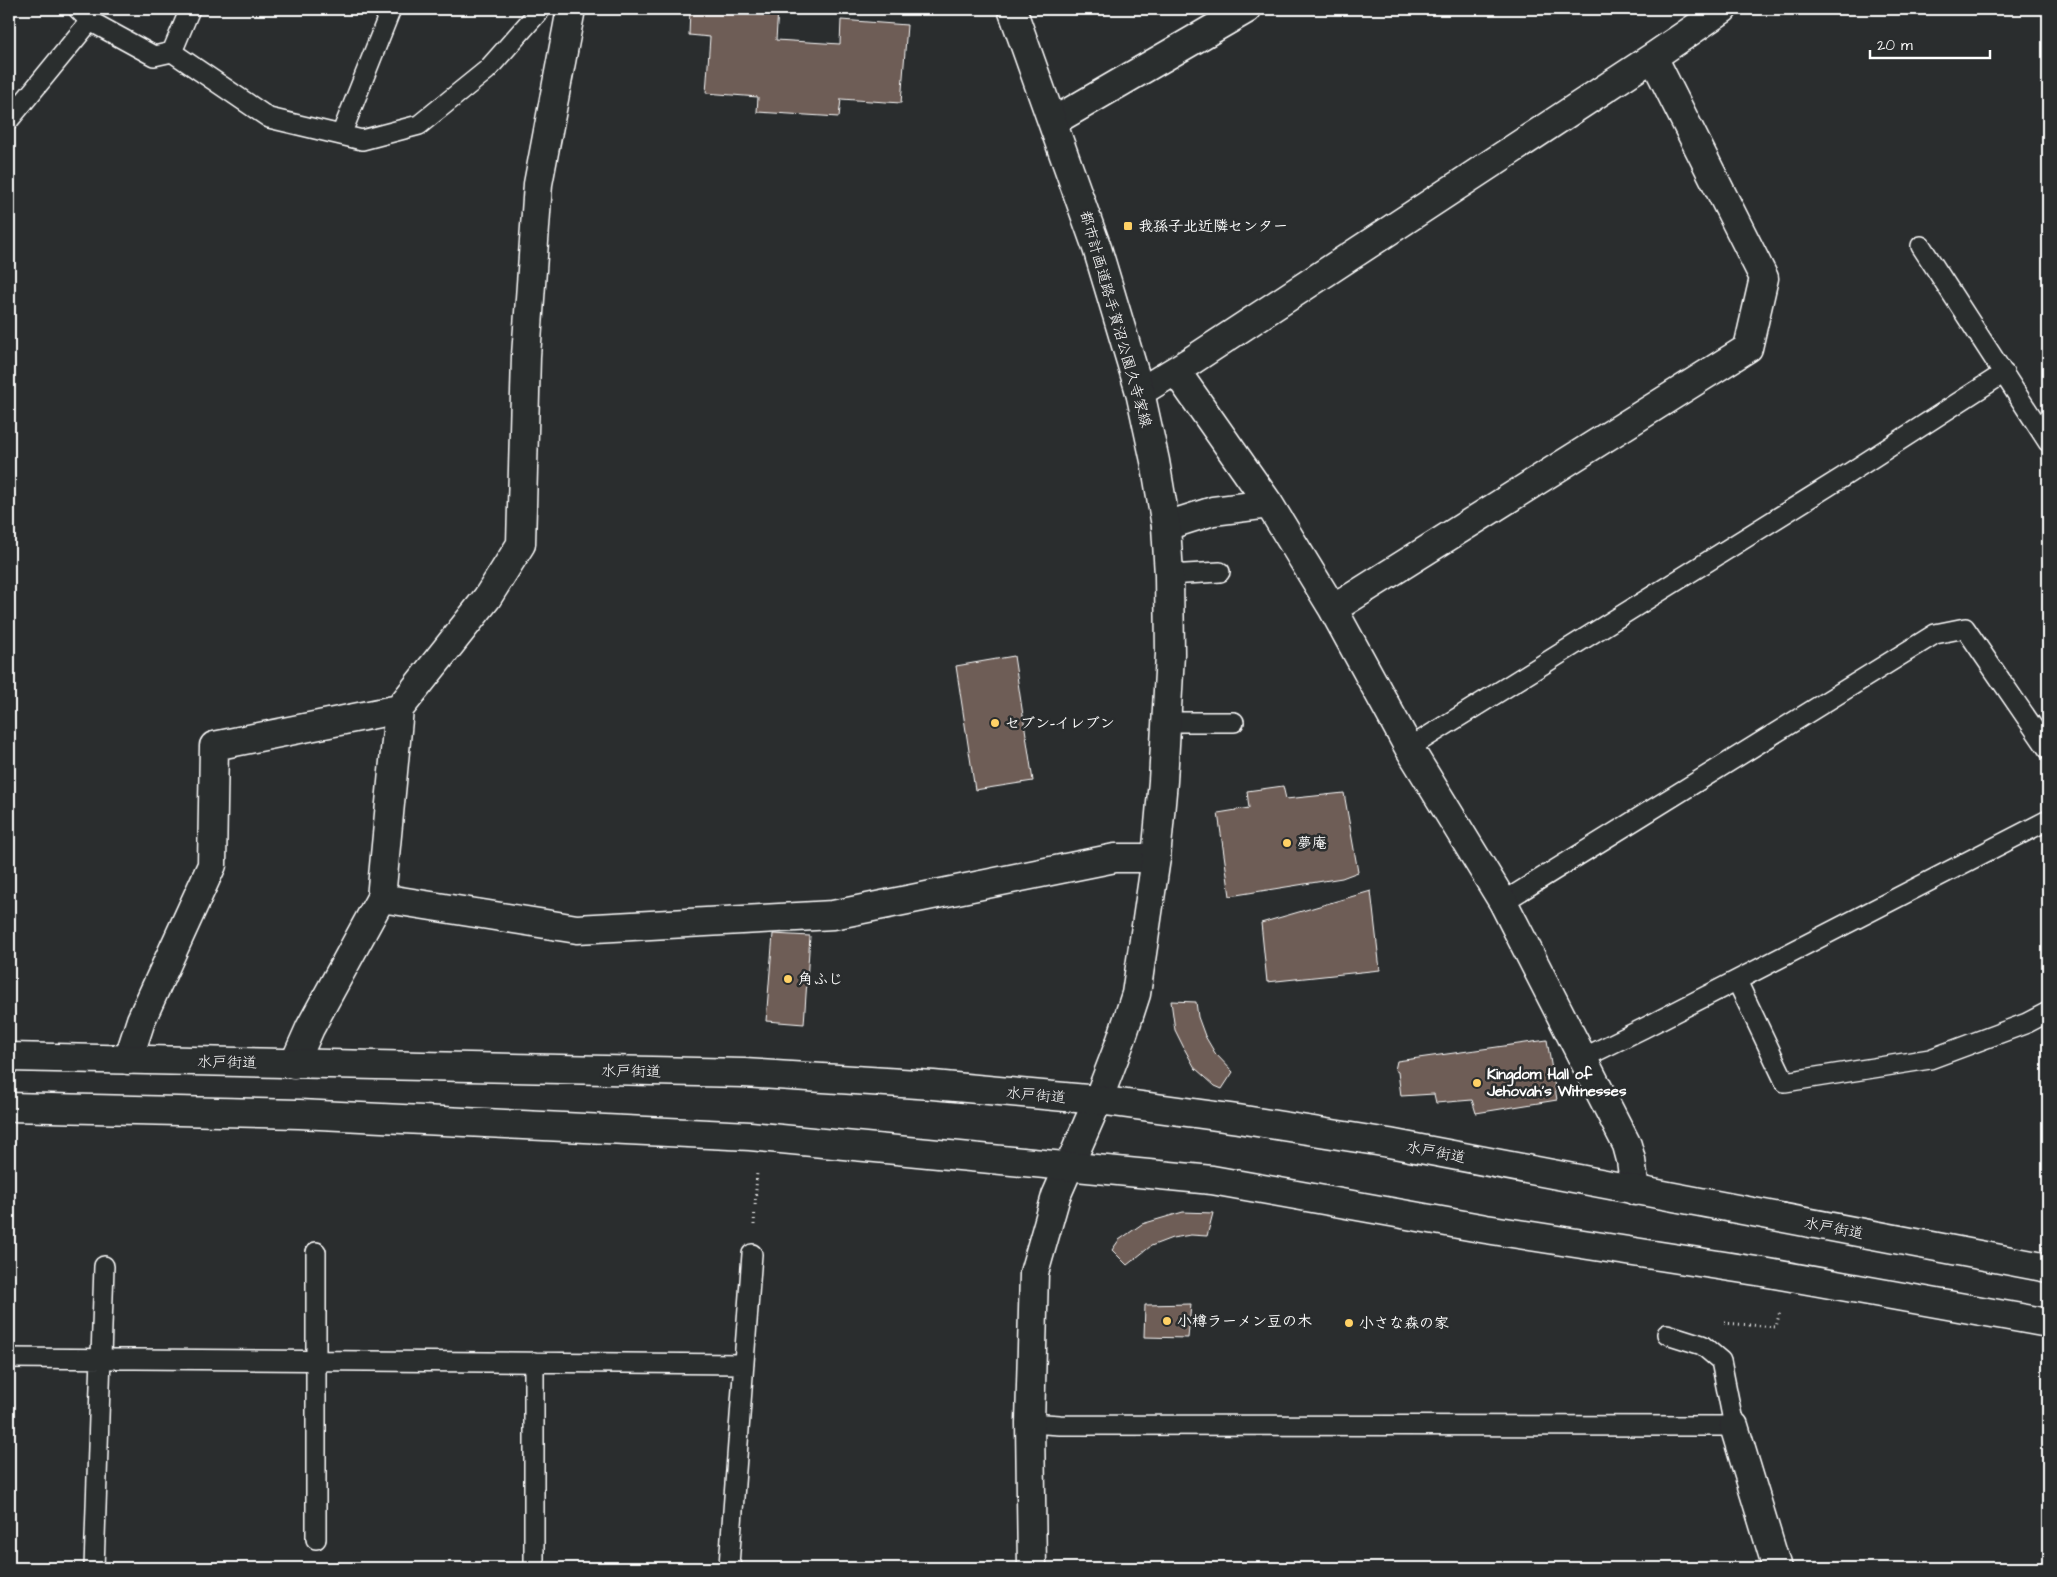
<svg xmlns="http://www.w3.org/2000/svg" width="2057" height="1577" viewBox="0 0 2057 1577" font-family="'Architects Daughter','Klee One',sans-serif">
  <style>
    .building { fill: #6e5d56; stroke: #fff }
    .lines { fill: none; stroke-linecap: round; stroke-linejoin: round }
    .service-casing { stroke: #fff; stroke-width: 22 }
    .minor-casing { stroke: #fff; stroke-width: 31 }
    .tertiary-casing { stroke: #fff; stroke-width: 31 }
    .trunk-casing { stroke: #fff; stroke-width: 31 }
    .path { stroke: #fff; stroke-width: 3; stroke-dasharray: 1 4; stroke-linecap: butt }
    .service { stroke: #2a2d2e; stroke-width: 19 }
    .minor { stroke: #2a2d2e; stroke-width: 28 }
    .tertiary { stroke: #2a2d2e; stroke-width: 28 }
    .trunk { stroke: #2a2d2e; stroke-width: 28 }
    .poi-dot { fill: #ffd166; stroke: #2a2d2e; stroke-width: 2 }
    .labels { text-anchor: middle; stroke-width: 5; stroke-linejoin: round; paint-order: stroke }
    .poi-label { font-size: 15px; font-weight: bold; fill: #fff; stroke: #2a2d2e; text-anchor: start }
    .street-label { font-size: 15px; fill: #fff; stroke: #2a2d2e }
  </style>
  <rect width="100%" height="100%" fill="#2a2d2e"/>
  <filter id="ink" filterUnits="userSpaceOnUse"><feTurbulence type="fractalNoise" baseFrequency=".02" numOctaves="2"/><feDisplacementMap in="SourceGraphic" scale="10" xChannelSelector="R" yChannelSelector="G"/><feConvolveMatrix kernelMatrix="1 2 1 2 8 2 1 2 1" color-interpolation-filters="sRGB"/></filter>
  <g filter="url(#ink)">
    <path class="building" d="M690,9H778L776,40L840,44L841,20L907,25L901,103L841,99L839,117L757,112L758,97L706,93L710,37L689,35Z
      M1014,656L1033,781L975,790L956,666Z
      M1283,786L1286,799L1344,793L1358,872L1342,878L1230,896L1218,813L1249,808L1247,791Z
      M1371,891L1380,970L1267,982L1261,923Z
      M773,934L810,936L804,1024L766,1021Z
      M1171,1001L1196,1002L1198,1017L1205,1036L1215,1053L1233,1072L1222,1089L1215,1086L1195,1068L1185,1050L1175,1030Z
      M1547,1040L1557,1100L1476,1113L1472,1100L1436,1103L1434,1094L1401,1096L1398,1072L1395,1070L1397,1061Z
      M1183,1212L1213,1213L1207,1236L1191,1235L1172,1238L1151,1246L1127,1265L1112,1250L1119,1240L1142,1224Z
      M1191,1304L1188,1338L1144,1337L1145,1305Z"/>
    <g class="lines">
      <defs>
        <path id="service" d="M78,9L90,21L154,56L172,52L269,118L362,140L419,125L487,70L541,9
          M172,52L190,9
          M9,120L90,21
          M341,135L391,9
          M1921,246L2048,442
          M1169,575L1220,572
          M1167,722H1234
          M1409,748L1843,477L2004,373
          M1503,902L1935,634L1965,628L2048,749
          M1737,981L1785,1082L1930,1059L2027,1023L2048,1012
          M1583,1058L1644,1028L2048,820
          M9,1358L744,1364
          M1030,1423L1060,1425L1734,1426L1721,1361L1702,1345L1667,1334
          M316,1539V1252
          M94,1568L104,1266
          M534,1568V1362
          M733,1568L729,1565L752,1254"/>
        <path id="minor" d="M1054,121L1247,9
          M1176,371L1269,504
          M1140,392L1191,361L1653,57L1723,9
          M1166,526L1213,511L1269,504L1333,609L1409,748L1503,902L1627,1145L1631,1160L1635,1191
          M1333,609L1748,348L1764,278L1653,57
          M381,898L577,929L833,915L1115,858H1156
          M128,1060L141,1020L212,865L214,746L399,709
          M294,1064L310,1028L381,898L399,709L487,598L521,544L526,356L538,184L571,9
          M1734,1426L1777,1568"/>
        <path id="tertiary" d="M1012,9L1097,248L1140,392L1155,461L1166,526L1169,575L1170,654L1163,781L1156,858L1136,994L1121,1040L1098,1100L1056,1196L1034,1273L1030,1423L1032,1568"/>
        <path id="trunk" d="M9,1057L744,1073L933,1085L1098,1100L1238,1119L1389,1143L2048,1268
          M9,1107L299,1114L750,1136L1212,1180L1486,1229L1763,1272L2048,1323"/>
      </defs>
      <use href="#service" class="service-casing"/>
      <use href="#minor" class="minor-casing"/>
      <use href="#tertiary" class="tertiary-casing"/>
      <use href="#trunk" class="trunk-casing"/>
      <path class="path" d="M754,1225L757,1172
        M1724,1323L1776,1327L1780,1311"/>
      <use href="#service" class="service"/>
      <use href="#minor" class="minor"/>
      <use href="#tertiary" class="tertiary"/>
      <use href="#trunk" class="trunk"/>
    </g>
  </g>
  <g class="poi-dot">
    <rect x="1123" y="221" width="10" height="10" rx="2.5"/>
    <circle cx="995" cy="723" r="5"/>
    <circle cx="1287" cy="843" r="5"/>
    <circle cx="788" cy="979" r="5"/>
    <circle cx="1477" cy="1083" r="5"/>
    <circle cx="1167" cy="1321" r="5"/>
    <circle cx="1349" cy="1323" r="5"/>
  </g>
  <g class="labels">
    <g class="poi-label">
      <text x="1138" y="231">我孫子北近隣センター</text>
      <text x="1005" y="728">セブン-イレブン</text>
      <text x="1297" y="848">夢庵</text>
      <text x="798" y="984">角ふじ</text>
      <text x="1487" y="1079">Kingdom Hall of<tspan x="1487" dy="17">Jehovah's Witnesses</tspan></text>
      <text x="1177" y="1326">小樽ラーメン豆の木</text>
      <text x="1359" y="1328">小さな森の家</text>
    </g>
    <g class="street-label">
      <text transform="translate(1116 319) rotate(74)" y="5">都市計画道路手賀沼公園久寺家線</text>
      <text transform="translate(227 1062) rotate(1)" y="5">水戸街道</text>
      <text transform="translate(631 1071) rotate(1)" y="5">水戸街道</text>
      <text transform="translate(1036 1095) rotate(5)" y="5">水戸街道</text>
      <text transform="translate(1436 1152) rotate(11)" y="5">水戸街道</text>
      <text transform="translate(1834 1228) rotate(11)" y="5">水戸街道</text>
    </g>
  </g>
  <rect width="2057" height="1577" fill="none" stroke="#2a2d2e" stroke-width="30"/>
  <rect x="15" y="15" width="2027" height="1547" fill="none" stroke="#fff" stroke-width="2" filter="url(#ink)"/>
  <path d="M1870 50v8h120v-8" fill="none" stroke="#ffffff" stroke-width="2.5"/>
  <text x="1877" y="50" font-size="15" fill="#ffffff" stroke="#2a2d2e" stroke-width="4" paint-order="stroke">20 m</text>
</svg>
